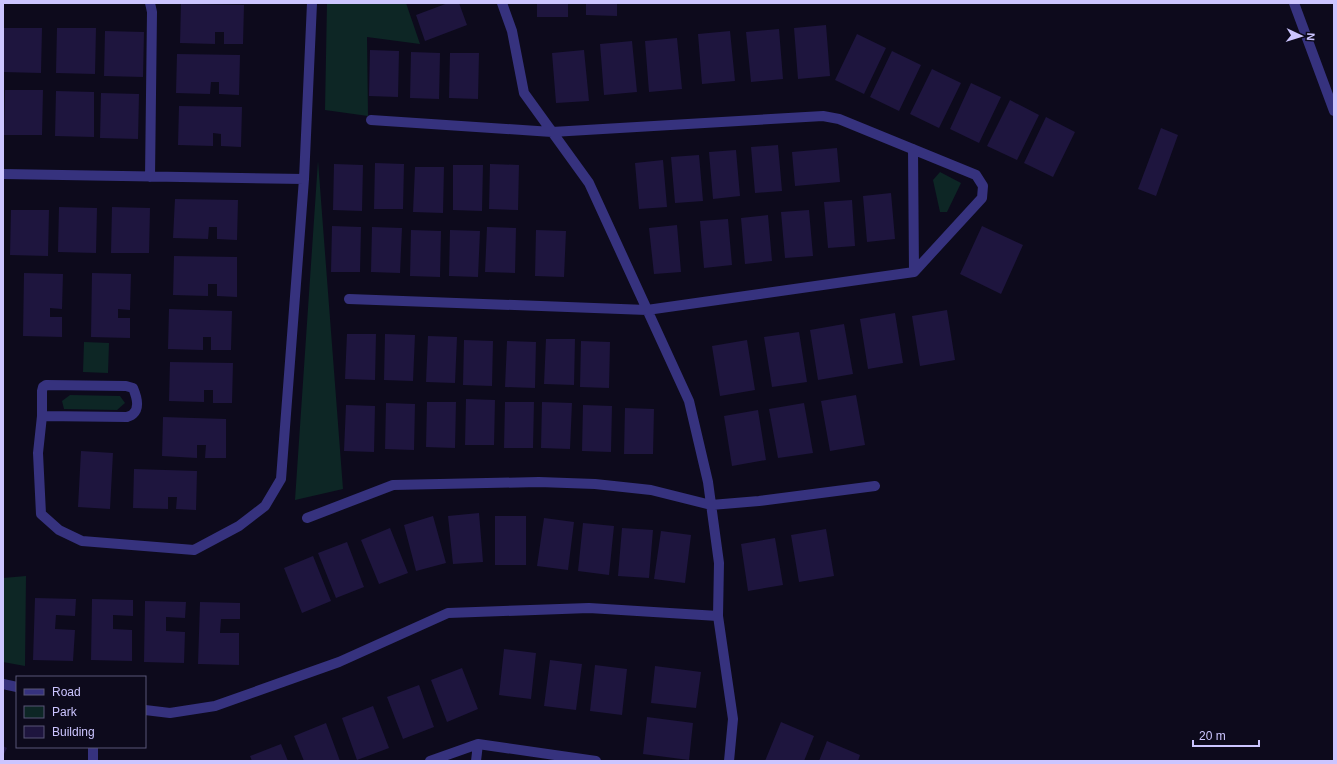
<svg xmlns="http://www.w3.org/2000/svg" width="1337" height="764" viewBox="0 0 1337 764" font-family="Arial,sans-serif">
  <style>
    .green { fill: #0d2625 }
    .building { fill: #1e153e }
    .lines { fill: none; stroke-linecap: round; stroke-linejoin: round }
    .minor { stroke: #36327e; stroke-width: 10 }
  </style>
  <rect width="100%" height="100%" fill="#0d0a1c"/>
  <path class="green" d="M327,3H406L420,44L367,37L368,116L325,110Z
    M318,161L343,489L295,500Z
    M940,172L961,183L947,212H940L933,180Z
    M84,342L109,343L108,373L83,372Z
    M70,395L120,396L125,403L117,410L64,409L62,401Z
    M26,576L25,666L3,662V578Z"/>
  <path class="building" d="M448,3H459L467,25L425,41L416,15Z
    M537,3H568V17H537Z
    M586,3H617V16L586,15Z
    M181,4L244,5L243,44H224V32H215V44L180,43Z
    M826,25L830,76L798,79L794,28Z
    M4,28H42L41,73L3,72Z
    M57,28H96L95,74L56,73Z
    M779,29L783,79L751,82L746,32Z
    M105,31L144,32L143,77L104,76Z
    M730,31L735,81L702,84L698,34Z
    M857,34L886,48L864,94L835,80Z
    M677,38L682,89L649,92L645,41Z
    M632,41L637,92L604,95L600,44Z
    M370,50L399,51L398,97L369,96Z
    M584,50L589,101L556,103L552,53Z
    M892,51L921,65L899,111L870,97Z
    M411,52L440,53L439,99L410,98Z
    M450,53H479L478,99L449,98Z
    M177,54L240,55L239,95L219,94V82H211L210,94L176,93Z
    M932,69L961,83L939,128L910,114Z
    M971,83L1001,97L979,143L950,129Z
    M5,90H43L42,135H4Z
    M56,91L94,92V137L55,136Z
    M101,93L139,94L138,139L100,138Z
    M1010,100L1039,115L1017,160L987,146Z
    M179,106L242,107L241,147L221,146V134L213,133V146L178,145Z
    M1046,117L1075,132L1053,177L1024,163Z
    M1161,128L1178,135L1156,196L1138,189Z
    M778,145L782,191L755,193L751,147Z
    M837,148L840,182L795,186L792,152Z
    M736,150L740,196L713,199L709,152Z
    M699,155L703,201L675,203L671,157Z
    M663,160L667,207L639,209L635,163Z
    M375,163L404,164L403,209H374Z
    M334,164L363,165L362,211L333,210Z
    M490,164L519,165L518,210L489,209Z
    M453,165H483L482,211L453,210Z
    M415,167H444L443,213L413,212Z
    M891,193L895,239L867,242L863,196Z
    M175,199L238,200L237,240L217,239V227H209L208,239L173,238Z
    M852,200L855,246L828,248L824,202Z
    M59,207L97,208L96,253L58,252Z
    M112,207L150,208L149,253H111Z
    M11,210H49L48,256L10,255Z
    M809,210L813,256L785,258L781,212Z
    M768,215L772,261L745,264L741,218Z
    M728,219L732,265L704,268L700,221Z
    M677,225L681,272L654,274L649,228Z
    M332,226L361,227L360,272H331Z
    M982,226L1023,245L1001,294L960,274Z
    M372,227L402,228L400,273L371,272Z
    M487,227L516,228L515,273L485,272Z
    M411,230L441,231L440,277L410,276Z
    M450,230L480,231L478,277L449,276Z
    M536,230L566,231L564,277L535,276Z
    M174,256L237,257V297L217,296V284H208V296L173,295Z
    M24,273L63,274L62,309L50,308V317H62V337L23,336Z
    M92,273L131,274L130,310L118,309V318H130V338L91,337Z
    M169,309L232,311L231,350H211V337H203V350L168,349Z
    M947,310L955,360L920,366L912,316Z
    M895,313L903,363L868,369L860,319Z
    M844,324L853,374L818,380L810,330Z
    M799,332L807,382L772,387L764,337Z
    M347,334H376L375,380L345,379Z
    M385,334L415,335L413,381L384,380Z
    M428,336L457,337L455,383L426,382Z
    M546,339H575L574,385L544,384Z
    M464,340L493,341L492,386L463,385Z
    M747,340L755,390L720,396L712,346Z
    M507,341L536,342L535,388L505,387Z
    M581,341L610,342L609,388L580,387Z
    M170,362L233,363L232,403H213V390H204V402L169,401Z
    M856,395L865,445L830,451L821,401Z
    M466,399L495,400L494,445H465Z
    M427,402H456L455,448L426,447Z
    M505,402H534L533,448H504Z
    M542,402L572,403L570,449L541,448Z
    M386,403L415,404L414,450L385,449Z
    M804,403L813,453L778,458L769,409Z
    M346,405L375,406L374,452L344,451Z
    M583,405L612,406L611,452L582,451Z
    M625,408L654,409L653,454H624Z
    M758,410L766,460L732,466L724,416Z
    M163,417L226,419V458H205L206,445H197V458L162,456Z
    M81,451L113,453L110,509L78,507Z
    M134,469L197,471L196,510L176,509L177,497H168V509L133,508Z
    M479,513L483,562L453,564L448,516Z
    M433,516L446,563L416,571L404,525Z
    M495,516H526V565H495Z
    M544,518L574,522L568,570L537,566Z
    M583,523L614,526L609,575L578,571Z
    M390,528L408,573L379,584L361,540Z
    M622,528L653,530L649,578L618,576Z
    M826,529L834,576L799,582L791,535Z
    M661,531L691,535L685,583L654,579Z
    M775,538L783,585L748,591L741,544Z
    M347,542L364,587L336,598L318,553Z
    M313,556L331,601L302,613L284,568Z
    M35,598L76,599L75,616L56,615L55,629L75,630L73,661L33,660Z
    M92,599L133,600V616L113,615V629L132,630V661L91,660Z
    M145,601L186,602L185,618L166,617V631L185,632L184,663L144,662Z
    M200,602L240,603V619H221L220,633H239V665L198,664Z
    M504,649L536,653L531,699L499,695Z
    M550,660L582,664L576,710L544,706Z
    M595,665L627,669L622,715L590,711Z
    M655,666L701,672L696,708L651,703Z
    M462,668L478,709L447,722L431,680Z
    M419,685L434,727L403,739L387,697Z
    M373,706L389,748L357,760L342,718Z
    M647,717L693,723L689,760L643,754Z
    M781,722L814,736L804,761H765Z
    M326,723L340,761H304L294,736Z
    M827,741L860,755L858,761H819Z
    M281,744L288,761H252L250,756Z
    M3,746L7,748L3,756Z"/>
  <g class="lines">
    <path class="minor" d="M502,3L512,31L524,93L589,183L689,401L708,482L719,563L718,616L733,719L729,761
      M1294,3L1334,111
      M913,149L914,272
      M3,174L304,179
      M150,177L152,12L150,3
      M349,299L647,310L914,272L982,198L983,186L976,175L839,119L823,116L552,132L371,120
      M42,416L127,417C129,416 131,416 133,414C140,408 136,395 133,388L126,386L46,385L43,387L42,391V416L38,453L41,514L59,530L82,541L194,550L239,526L265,506L281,479L304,179L312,3
      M307,518L393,485L539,482L595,484L651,490L711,505L759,501L875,486
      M3,684L17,687
      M145,710L170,713L215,706L339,662L448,613L589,608L718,616
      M93,761V747
      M430,761L478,744L596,761
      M476,761L478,744"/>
  </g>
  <rect width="1337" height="764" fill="none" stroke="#ccc5ff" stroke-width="8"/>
  <rect x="16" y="676" width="130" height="72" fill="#0d0a1c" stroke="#595577"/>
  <rect x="24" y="689" width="20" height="6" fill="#36327e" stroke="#595577"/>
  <text x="52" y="696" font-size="12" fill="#ccc5ff">Road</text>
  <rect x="24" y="706" width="20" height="12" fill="#0d2625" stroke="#595577"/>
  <text x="52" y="716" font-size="12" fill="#ccc5ff">Park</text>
  <rect x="24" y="726" width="20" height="12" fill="#1e153e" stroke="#595577"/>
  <text x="52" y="736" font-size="12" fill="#ccc5ff">Building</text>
  <g transform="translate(1301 36) rotate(94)" stroke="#0d0a1c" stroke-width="3" paint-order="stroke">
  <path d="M0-3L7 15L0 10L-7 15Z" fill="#ccc5ff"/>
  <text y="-6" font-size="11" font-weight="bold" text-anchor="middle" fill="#ccc5ff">N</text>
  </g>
  <path d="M1193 740v6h66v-6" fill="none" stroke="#ccc5ff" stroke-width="2"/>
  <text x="1199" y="740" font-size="12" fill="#ccc5ff" stroke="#0d0a1c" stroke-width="3" paint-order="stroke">20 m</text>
</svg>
